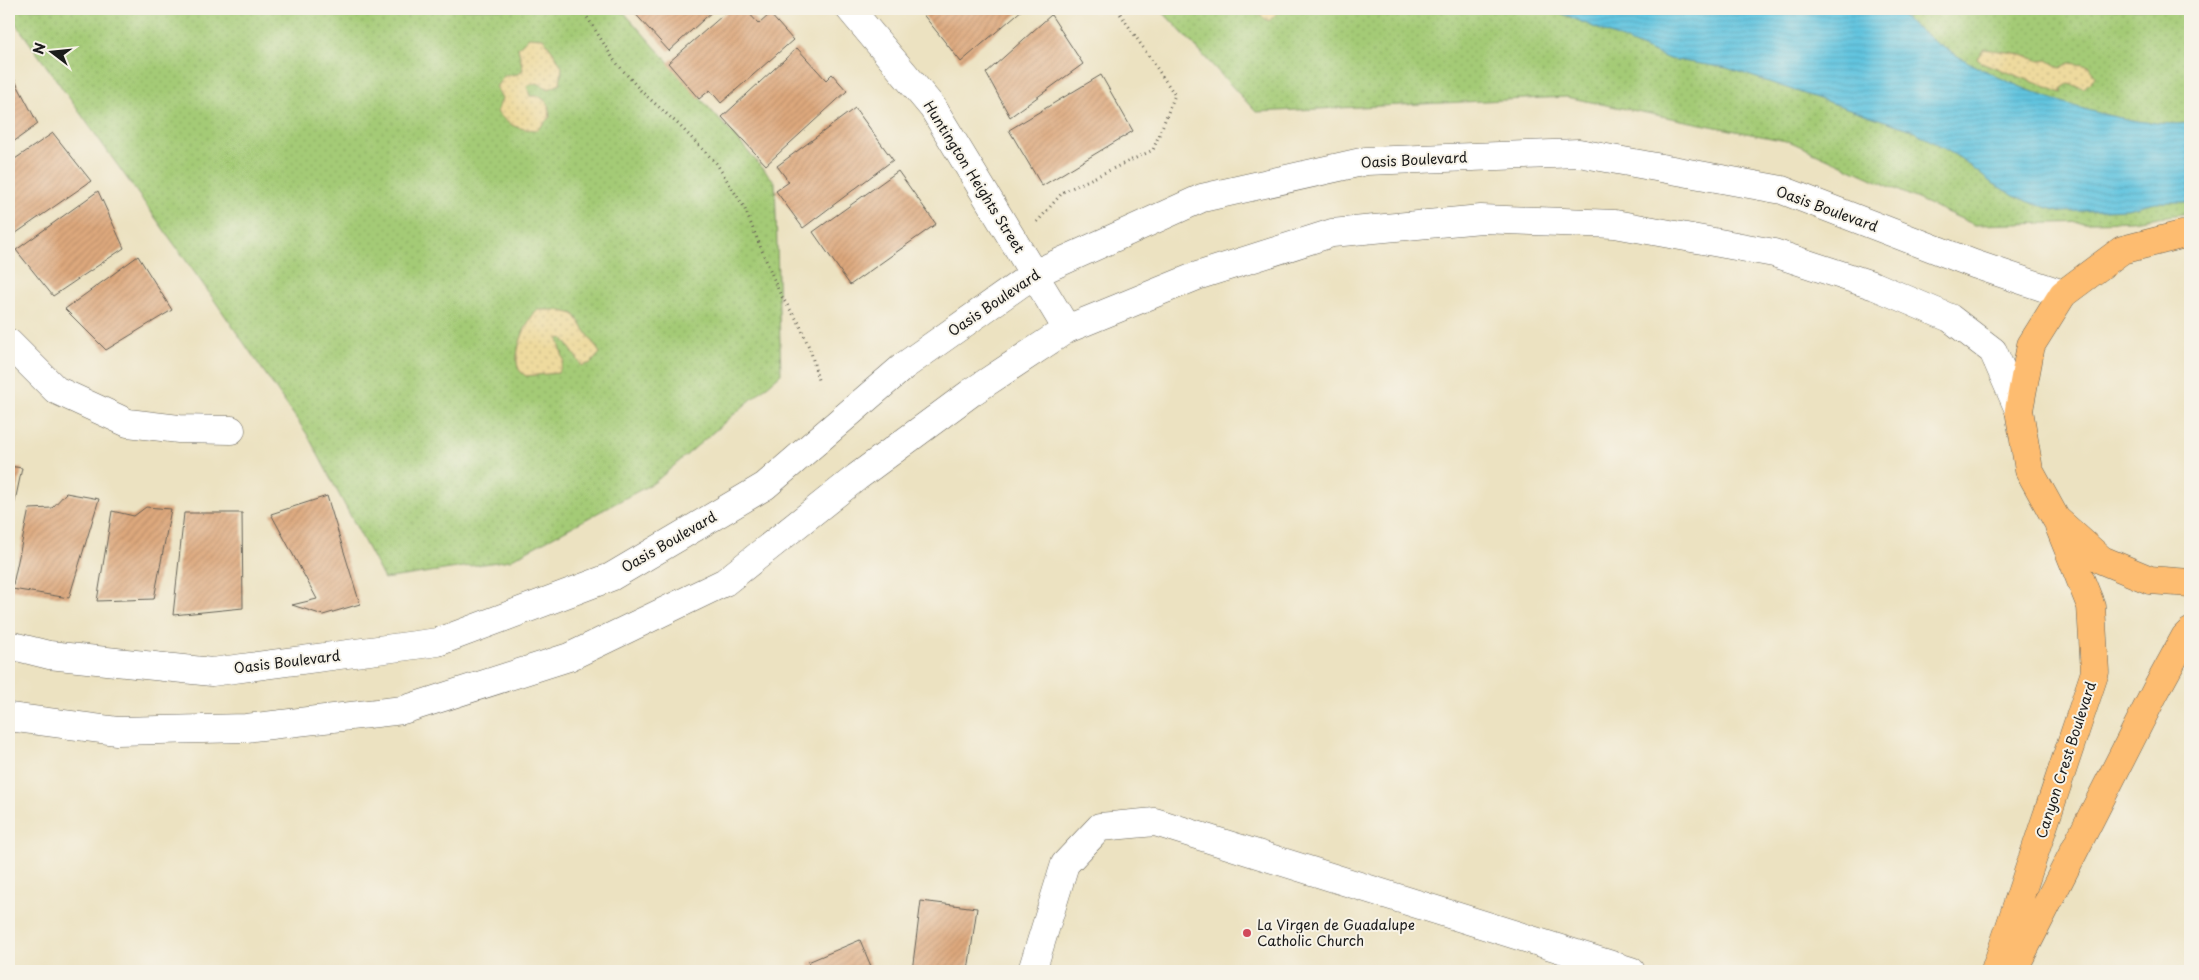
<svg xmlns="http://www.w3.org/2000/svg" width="2199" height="980" viewBox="0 0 2199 980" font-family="'Playpen Sans',sans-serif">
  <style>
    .grass { fill: url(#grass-dots); stroke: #607449 }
    .sand { fill: url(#sand-dots); stroke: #857b5d }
    .water { fill: url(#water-rules); stroke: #3e707e }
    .building { fill: url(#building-hatch) }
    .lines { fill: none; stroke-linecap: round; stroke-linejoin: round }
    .minor-casing { stroke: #656156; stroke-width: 29 }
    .major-casing { stroke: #656156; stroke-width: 29 }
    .path { stroke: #656156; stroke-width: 3; stroke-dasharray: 1 4; stroke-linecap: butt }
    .minor { stroke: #fff; stroke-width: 28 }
    .major { stroke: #fdbc70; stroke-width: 28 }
    .poi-dot { fill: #d1495b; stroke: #f7f3e8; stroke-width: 2 }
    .labels { text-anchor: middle; stroke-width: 4; stroke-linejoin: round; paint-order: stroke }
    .street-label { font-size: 14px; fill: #1c1c1c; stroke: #f7f3e8 }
    .poi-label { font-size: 14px; fill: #1c1c1c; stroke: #f7f3e8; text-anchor: start }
  </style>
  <defs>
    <pattern id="grass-dots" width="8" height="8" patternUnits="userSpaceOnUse" patternTransform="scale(1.25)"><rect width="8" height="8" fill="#a4cb76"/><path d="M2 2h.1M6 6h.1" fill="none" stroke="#8dae66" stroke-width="1.8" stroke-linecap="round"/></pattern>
    <pattern id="sand-dots" width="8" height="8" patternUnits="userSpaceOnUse" patternTransform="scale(1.25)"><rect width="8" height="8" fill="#eeda9e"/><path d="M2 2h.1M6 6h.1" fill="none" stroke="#ccba88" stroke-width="1.8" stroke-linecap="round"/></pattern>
    <pattern id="water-rules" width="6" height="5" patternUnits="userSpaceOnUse" patternTransform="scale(1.25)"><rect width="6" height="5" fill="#61c4df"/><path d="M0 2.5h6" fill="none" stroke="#54a8bf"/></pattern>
    <pattern id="building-hatch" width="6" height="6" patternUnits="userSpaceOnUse" patternTransform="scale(1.25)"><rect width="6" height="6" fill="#dda87d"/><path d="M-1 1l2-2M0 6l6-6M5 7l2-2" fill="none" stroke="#bd906b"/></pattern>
  </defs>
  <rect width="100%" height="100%" fill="#f7f3e8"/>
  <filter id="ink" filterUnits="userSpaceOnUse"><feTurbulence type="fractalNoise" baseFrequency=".02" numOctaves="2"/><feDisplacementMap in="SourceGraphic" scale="10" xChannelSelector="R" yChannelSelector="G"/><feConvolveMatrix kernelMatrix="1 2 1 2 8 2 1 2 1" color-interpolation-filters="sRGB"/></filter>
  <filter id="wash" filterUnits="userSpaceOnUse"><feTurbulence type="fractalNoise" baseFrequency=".0096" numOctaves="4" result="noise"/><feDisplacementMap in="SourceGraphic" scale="20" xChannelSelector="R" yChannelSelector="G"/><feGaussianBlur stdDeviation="1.12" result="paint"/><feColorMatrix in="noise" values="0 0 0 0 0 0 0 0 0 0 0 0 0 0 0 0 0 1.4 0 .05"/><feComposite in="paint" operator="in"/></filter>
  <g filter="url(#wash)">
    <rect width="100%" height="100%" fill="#ece2c1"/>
    <path class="grass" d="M9,9H621L775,182L781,374L655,482L510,560L384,579L307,434L210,294L9,14Z
      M1160,9H2190V213L2131,221L1975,225L1791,142L1566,97L1256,112Z"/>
    <path class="sand" d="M1253,9H1281L1269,21L1256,13Z
      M529,37L543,38L554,53L562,67L560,84L549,89L537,83L527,86L530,96H539L548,103L550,117L537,130C518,129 510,127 497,112L502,98L496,87L504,76L518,74L523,70L518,48Z
      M1984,49L2015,53L2040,61L2047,60L2060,68L2070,63L2090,66L2095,77L2084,88L2068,84L2062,88V93L1981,62L1977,58Z
      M537,310H557L574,314L600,353L591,363L582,366L563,338L558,339L564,361L558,373L526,376C523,374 519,371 518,367C513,353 526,321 537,310Z"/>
    <path class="water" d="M1551,9H1896C1949,69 2111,132 2190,123V202H2155L2127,209L2062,212L2038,205L2014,196L1989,181L1960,158L1912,130L1727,68L1669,59Z"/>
    <g id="blocks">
      <path class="building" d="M631,9H715L669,51Z
        M730,9H745L759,24L770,14L793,40L721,103L710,90L699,99L668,63Z
        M925,9H1023L961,62L921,12Z
        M1051,15L1083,64L1010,117L986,73Z
        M797,48L826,80L832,74L847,91L766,165L722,117Z
        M11,73L38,124L9,145V76Z
        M1101,75L1133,131L1042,186L1009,130Z
        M855,108L893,160L803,228L776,191L789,182L777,166Z
        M53,133L91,181L9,238V163Z
        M898,171L936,224L850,285L813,232Z
        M98,191L124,248L53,296L16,250Z
        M138,256L172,310L106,350L65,309Z
        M9,466L22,468L10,525H9Z
        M66,493L99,499L69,598L12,589L29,509L52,508Z
        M327,496L360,604L323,615L292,605L317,599L271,514Z
        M146,507L171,509L154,599L97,601L112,511L134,516Z
        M184,513H242L243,608L173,615Z
        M921,901L977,908L968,971H912Z
        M860,940L873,971H812L808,962Z"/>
    </g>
  </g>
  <g filter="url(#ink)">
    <use href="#blocks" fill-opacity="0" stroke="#656156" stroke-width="1"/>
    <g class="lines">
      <defs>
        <path id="minor" d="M850,9L933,108L1067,329
          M9,343L56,390L128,423L179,429L231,430
          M9,645L49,655L212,672L438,642L611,577L765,486L904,366L1034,274L1202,198L1366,161L1579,153L1782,190L1974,264L2063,294
          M9,717L117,731L246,728L403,710L569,657L725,582L857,477L972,392L1067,329L1197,276L1332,233L1481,219L1615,224L1774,253L1875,286L1950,318L1993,351L2019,410
          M1032,971L1065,864L1100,827L1155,822L1631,971"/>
        <path id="major" d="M2190,236L2181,235L2122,250L2063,294L2031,345L2019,410L2029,470L2056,519L2102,560L2150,580L2190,583
          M1995,971L2095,672L2091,606L2059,526
          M2013,971L2155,692L2185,637L2190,632"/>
      </defs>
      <use href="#minor" class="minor-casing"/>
      <use href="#major" class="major-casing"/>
      <path class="path" d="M582,9L614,60L641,91L679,125L716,163L744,207L780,294L799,323L811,352L818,380
        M1037,222L1063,192L1153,150L1175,95L1117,9"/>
      <use href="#minor" class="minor"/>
      <use href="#major" class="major"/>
    </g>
  </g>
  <circle class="poi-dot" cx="1247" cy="933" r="5"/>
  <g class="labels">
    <g class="street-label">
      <text transform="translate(1414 160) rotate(-3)" y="5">Oasis Boulevard</text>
      <text transform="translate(974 177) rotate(58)" y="5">Huntington Heights Street</text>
      <text transform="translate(1827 209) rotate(20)" y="5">Oasis Boulevard</text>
      <text transform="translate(994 303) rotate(-34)" y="5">Oasis Boulevard</text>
      <text transform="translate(669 542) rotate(-30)" y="5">Oasis Boulevard</text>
      <text transform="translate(287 662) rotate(-7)" y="5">Oasis Boulevard</text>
      <text transform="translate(2066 760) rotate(-72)" y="5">Canyon Crest Boulevard</text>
    </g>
    <g class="poi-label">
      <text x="1257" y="930">La Virgen de Guadalupe<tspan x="1257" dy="16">Catholic Church</tspan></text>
    </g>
  </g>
  <rect width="2199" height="980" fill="none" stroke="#f7f3e8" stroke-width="30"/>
  <g transform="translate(52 52) rotate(286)" stroke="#f7f3e8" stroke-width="4" paint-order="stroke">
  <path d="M0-4L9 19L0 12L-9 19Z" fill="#1c1c1c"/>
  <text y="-8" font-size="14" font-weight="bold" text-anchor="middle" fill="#1c1c1c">N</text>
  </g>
</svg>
